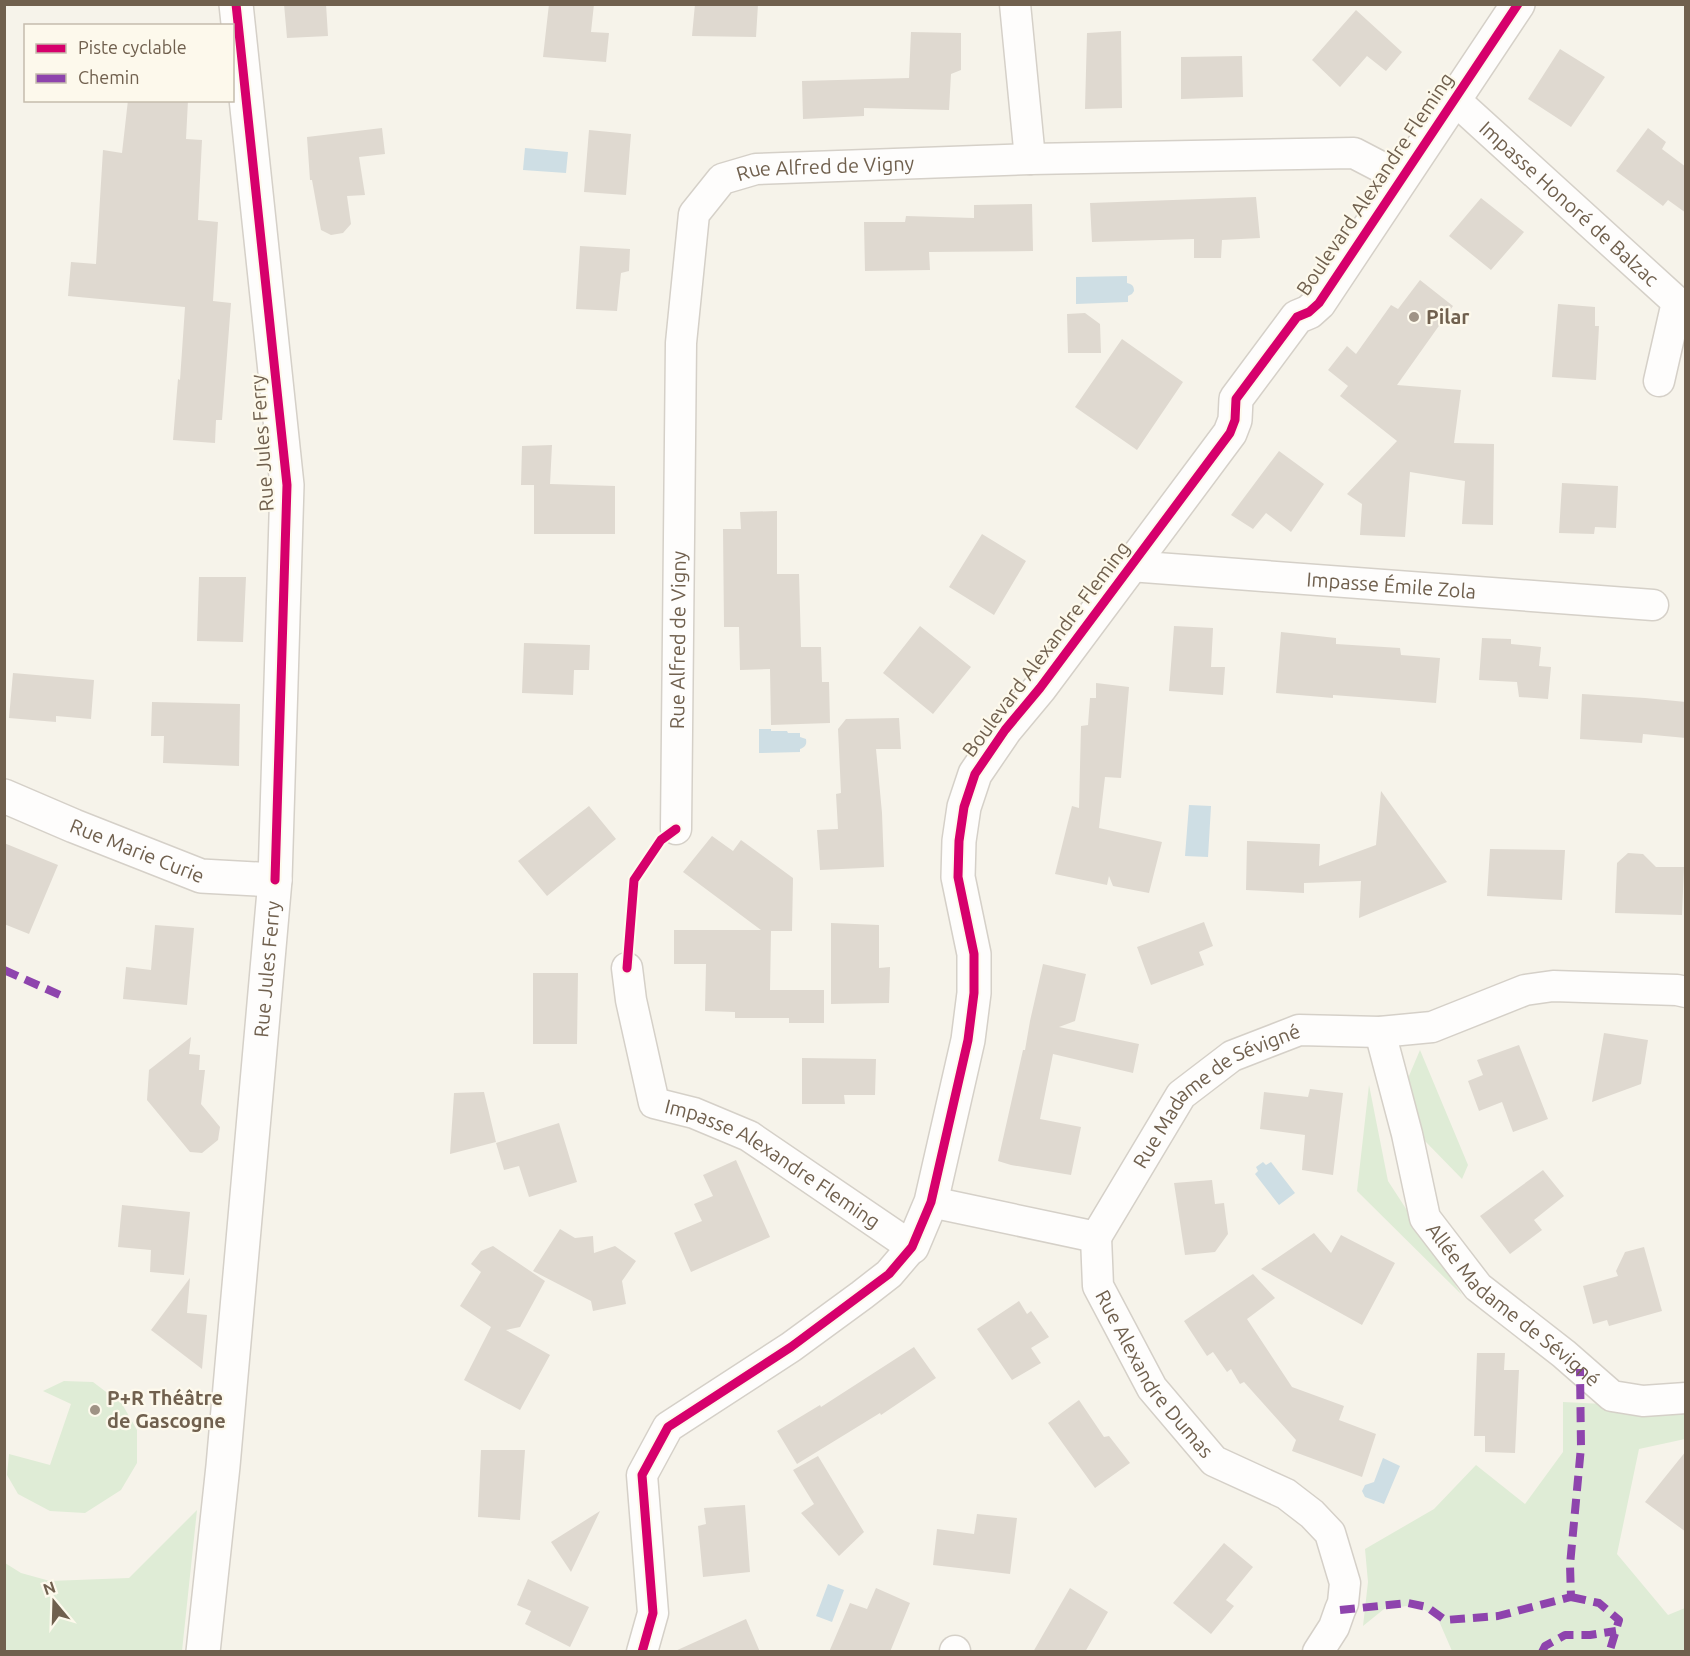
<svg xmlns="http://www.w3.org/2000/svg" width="1690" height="1656" viewBox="0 0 1690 1656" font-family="Ubuntu,sans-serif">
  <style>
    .green { fill: #dfecd6 }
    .water { fill: #cedee4 }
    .building { fill: #dfd9d0 }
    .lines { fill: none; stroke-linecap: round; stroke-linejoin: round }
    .minor-casing { stroke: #d5d0c8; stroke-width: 33 }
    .tertiary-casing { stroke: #d5d0c8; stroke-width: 36 }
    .minor { stroke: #fefdfc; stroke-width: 30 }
    .tertiary { stroke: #fefdfc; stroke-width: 33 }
    .quiet { stroke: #8e44ad; stroke-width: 8; stroke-dasharray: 15 8; stroke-linecap: butt }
    .cycleway-casing { stroke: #fdf9ec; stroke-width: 13 }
    .cycleway { stroke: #d6006c; stroke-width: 9 }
    .poi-dot { fill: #9f9385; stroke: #fdf9ec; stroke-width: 2 }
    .labels { text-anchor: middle; stroke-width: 4.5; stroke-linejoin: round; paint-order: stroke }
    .street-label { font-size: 20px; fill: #70604e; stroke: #fdf9ec }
    .poi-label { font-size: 20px; font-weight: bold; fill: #70604e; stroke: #fdf9ec; text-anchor: start }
  </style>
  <rect width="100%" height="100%" fill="#f6f3ea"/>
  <path class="green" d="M1420,1050L1468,1165L1462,1179L1425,1141L1406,1083Z
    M1369,1085L1388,1181L1462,1295L1357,1191Z
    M64,1381L93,1382L122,1404L137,1430V1463L121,1490L85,1513L50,1511L18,1494L7,1475L9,1454L50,1465L71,1404L43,1391Z
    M1563,1402L1685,1408V1439L1639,1449L1617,1554L1668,1615L1685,1608V1651H1452L1439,1621L1425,1610L1407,1606L1384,1609L1363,1626L1368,1582L1365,1549L1434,1509L1476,1465L1525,1504L1563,1452Z
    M197,1510L182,1651H5V1563L21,1573L50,1581L129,1578Z"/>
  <path class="water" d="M525,148L568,152L566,173L523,170Z
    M1127,276V283C1132,284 1134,286 1134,291L1132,294L1128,296V302L1076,304V277Z
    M759,729H771V731H787L788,733H800V737L806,739C807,745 805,747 800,749V752L759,753Z
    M1189,805L1211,806L1208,857L1185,856Z
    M1263,1162L1266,1165L1271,1162L1295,1193L1279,1205L1255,1174L1258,1171L1256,1167Z
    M1383,1458L1400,1466L1384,1504L1365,1497L1362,1491L1365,1485L1374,1482Z
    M828,1584L844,1590L832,1622L816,1616Z"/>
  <path class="building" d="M284,4H326L328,36L287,38Z
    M549,4H594L591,32L609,33L606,62L543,57Z
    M695,4H758L756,37L692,36Z
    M1356,10L1402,52L1386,71L1367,56L1340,87L1312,60Z
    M1121,31L1122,108L1085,109L1087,33Z
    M911,32L961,33V70L951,74L949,110L864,108V116L803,119L802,81L909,78Z
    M1560,49L1605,77L1571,127L1528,99Z
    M1242,56L1243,97L1181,99V57Z
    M128,100H188L186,139L202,140L198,220L218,222L213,301L231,303L222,420H216L215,443L173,440L178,379L180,380L185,307L68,296L71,262L96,264L103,150L122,153Z
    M382,128L385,154L359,157L365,195L347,196L351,224L343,233L331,235L321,230L312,180H310L307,137Z
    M1648,128L1666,142L1662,149L1686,167V213L1668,200L1663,206L1616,171Z
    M589,130L631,134L626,195L584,192Z
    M1256,197L1260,238L1222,240L1221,258H1194V239L1092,242L1090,203Z
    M1481,198L1524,232L1491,270L1449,236Z
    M1032,204L1033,251L929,252L930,270L865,271L864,222H905L906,216L974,218V205Z
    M580,246L630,249L629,271L621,273L617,311L576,309Z
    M1420,280L1453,306L1397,385L1461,390L1454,443L1494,444L1493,525L1462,524L1465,481L1410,472L1405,537L1360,535L1362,504L1347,494L1397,441L1340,396L1348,386L1328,370L1347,346L1356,354L1391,305L1398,309Z
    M1558,304L1595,307V326H1599L1596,380L1552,377Z
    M1085,313L1100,324L1101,353H1068L1067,314Z
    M1122,339L1183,382L1137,450L1075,407Z
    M552,445L550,484L615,486V534H534V485H521L522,446Z
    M1279,451L1324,484L1291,532L1266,513L1253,529L1231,515Z
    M1562,483L1618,486L1616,528L1595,527L1594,534L1559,533Z
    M777,511V574H799L801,647H821L822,682H829L830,723L771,725L770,669L740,670L739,627H724L723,529H741L740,512Z
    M982,534L1026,561L994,615L949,587Z
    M199,577H246L243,642L197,641Z
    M920,626L971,667L933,714L883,673Z
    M1174,626L1213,628L1211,667H1225L1223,695L1169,691Z
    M1281,632L1336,638V644L1400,648L1401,655L1440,658L1436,703L1333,695V698L1276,693Z
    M1482,638L1511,639V644L1541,647L1539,666L1551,667L1548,699L1519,697L1517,682L1479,680Z
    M524,643L590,645L589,670H574L573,695L522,693Z
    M13,673L94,680L91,719L56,716V722L9,718Z
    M1096,683L1129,687L1121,778L1105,777L1099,828L1162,842L1149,893L1113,886L1109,876L1107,885L1055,874L1072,806L1079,808L1081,726L1088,725L1090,698H1096Z
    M1582,694L1645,698L1686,702V738L1643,734L1642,743L1580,739Z
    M152,702L240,704L239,766L163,763L164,736H151Z
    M899,718L901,749H876L882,813L884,867L820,870L817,830L838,829L836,794L841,793L838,729L846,719Z
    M1381,791L1447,882L1359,918L1361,881L1304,883V893L1246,890L1247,841L1320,844L1319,866L1376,845Z
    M589,806L616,839L547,896L518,861Z
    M712,836L733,851L741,840L793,878L792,931H771L770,990H824V1023H789V1018H735V1012L705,1011L706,964H674V930H761L683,872Z
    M4,843L58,865L29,934L4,924Z
    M1490,849L1565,850L1562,900L1487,896Z
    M1628,853L1643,854L1656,867H1684L1682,915L1615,913L1617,863Z
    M1204,922L1213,946L1199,952L1204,965L1151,985L1137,947Z
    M831,923L879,925V968L890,967L889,1003L831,1004Z
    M155,925L194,928L187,1005L123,999L126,967L151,970Z
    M1043,964L1086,974L1075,1021L1059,1027L1139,1044L1133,1073L1053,1054L1040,1119L1081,1127L1071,1175L1011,1165L998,1161L1023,1050H1025L1030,1021Z
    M533,973H578L577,1044H533Z
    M1604,1033L1648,1040L1641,1084L1592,1102Z
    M191,1037L189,1054L200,1055L199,1070H205L201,1104L220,1127L218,1140L202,1153L190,1152L147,1100L149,1070Z
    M1519,1045L1548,1119L1513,1132L1502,1102L1479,1111L1468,1081L1483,1075L1477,1060Z
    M802,1058L876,1059L875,1095H844L845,1104H802Z
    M1310,1089L1343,1093L1333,1175L1302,1170L1305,1135L1260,1129L1264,1092L1308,1097Z
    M484,1092L496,1142L450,1154L454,1093Z
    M559,1123L577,1182L529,1197L519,1166L504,1170L496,1143Z
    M736,1160L770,1237L691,1272L674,1233L702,1221L694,1204L713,1196L703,1175Z
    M1543,1170L1564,1196L1534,1220L1542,1230L1510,1254L1480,1216Z
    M1212,1180L1215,1204L1224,1203L1228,1234L1215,1252L1185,1255L1174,1183Z
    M122,1205L190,1212L184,1275L150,1272L151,1250L118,1247Z
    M560,1229L575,1238L593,1236L594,1253L615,1246L636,1261L622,1281L626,1304L593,1311L591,1301L533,1271Z
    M1314,1233L1331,1253L1341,1235L1395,1263L1362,1325L1261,1269Z
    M493,1246L545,1281L520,1327L506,1330L550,1355L520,1410L464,1380L491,1327L460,1306L481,1272L471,1264L481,1251Z
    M1644,1247L1662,1311L1609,1326L1607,1320L1593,1324L1583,1286L1618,1276L1616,1271L1625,1252Z
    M1253,1274L1275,1298L1247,1319L1292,1387L1344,1406L1339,1420L1376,1434L1362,1477L1292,1451L1296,1440L1244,1382L1240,1384L1231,1369L1227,1372L1213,1352L1207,1356L1184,1321Z
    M190,1278L187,1313L207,1315L202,1369L151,1330Z
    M1019,1301L1027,1314L1031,1311L1049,1337L1031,1348L1041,1363L1012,1380L977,1329Z
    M914,1347L936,1378L881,1415L880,1413L797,1464L777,1431L820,1405L821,1407Z
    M1477,1353H1505L1504,1370H1519L1515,1453L1485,1452V1436H1474Z
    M1079,1400L1104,1437L1109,1436L1130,1463L1095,1488L1048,1423Z
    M481,1450H525L520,1520L478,1517Z
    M1686,1451V1532L1645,1502Z
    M818,1456L864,1532L839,1556L801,1513L814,1504L793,1470Z
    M745,1505L750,1572L703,1577L698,1526L706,1524L704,1508Z
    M600,1511L571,1572L551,1542Z
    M977,1514L1017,1518L1010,1574L933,1565L937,1529L974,1534Z
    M1224,1543L1253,1567L1226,1600L1234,1606L1211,1634L1173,1603Z
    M528,1579L589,1607L570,1647L525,1624L531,1611L517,1605Z
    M876,1588L910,1603L890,1652H829L850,1603L867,1609Z
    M1070,1588L1108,1612L1085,1652H1033Z
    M746,1619L760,1652H673Z"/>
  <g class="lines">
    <defs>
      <g id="minor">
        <path d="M1015,4L1030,159"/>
        <path id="s1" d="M1455,100L1677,302L1659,381"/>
        <path id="s2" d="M1130,566L1653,605"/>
        <path id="s3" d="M676,829L681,343L694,214L722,179L756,169L1030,159L1354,153L1402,178"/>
        <path id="s4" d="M627,968L631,1000L654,1103L694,1113L749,1136L912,1247L889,1274L862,1295L791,1347L668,1427L642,1475L653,1613L642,1652"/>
        <path id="s5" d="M1380,1032L1407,1134L1425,1218L1478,1287L1564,1354L1612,1396L1643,1401L1686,1398"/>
        <path d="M931,1202L1096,1237"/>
        <path id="s6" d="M1096,1237L1181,1095L1232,1056L1299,1030L1380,1032L1432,1027L1525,990L1553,986L1677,990L1686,992"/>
        <path id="s7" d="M1096,1237L1098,1286L1152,1388L1214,1461L1286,1494L1312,1514L1330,1533L1345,1583L1343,1603L1340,1610L1334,1627L1318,1652"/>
        <path d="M955,1652V1651"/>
      </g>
      <g id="tertiary">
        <path id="s8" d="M4,796L74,826L201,876L275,880"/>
        <path d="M912,1247L931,1202L968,1040L974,993V954L958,877L959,841L964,807L975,774L1005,730L1040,688L1230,433L1235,420L1236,399L1297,317L1309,312L1319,303L1518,4"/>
        <path id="s9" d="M203,1652L223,1466L275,880L287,485L236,4"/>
      </g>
    </defs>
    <use href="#minor" class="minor-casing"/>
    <use href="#tertiary" class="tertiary-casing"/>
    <use href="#minor" class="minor"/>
    <use href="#tertiary" class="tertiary"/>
    <path class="quiet" d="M4,970L60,995
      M1571,1597L1599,1603L1619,1620L1610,1650L1612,1652
      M1340,1610L1408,1603L1427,1607L1445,1620L1498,1616L1571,1597L1570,1565L1581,1447L1580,1369
      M1542,1652L1545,1646L1565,1635H1590L1616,1631"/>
    <defs>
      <path id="cycleway" d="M236,4L287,485L275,880
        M627,968L634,880L661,840L676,829
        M642,1652L653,1613L642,1475L668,1427L791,1347L889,1274L912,1247L931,1202L968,1040L974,993V954L958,877L959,841L964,807L975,774L1005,730L1040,688L1230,433L1235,420L1236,399L1297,317L1309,312L1319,303L1518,4"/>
    </defs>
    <use href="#cycleway" class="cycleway-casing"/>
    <use href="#cycleway" class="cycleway"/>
  </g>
  <g class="poi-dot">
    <circle cx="1414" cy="317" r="6"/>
    <circle cx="95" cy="1410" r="6"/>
  </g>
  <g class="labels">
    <g class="street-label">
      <text dy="7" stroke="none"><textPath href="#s3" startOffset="765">Rue Alfred de Vigny</textPath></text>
      <text transform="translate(1375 184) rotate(-56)" y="7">Boulevard Alexandre Fleming</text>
      <text dy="7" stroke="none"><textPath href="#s1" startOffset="154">Impasse Honoré de Balzac</textPath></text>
      <text transform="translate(262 443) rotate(-94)" y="7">Rue Jules Ferry</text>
      <text dy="7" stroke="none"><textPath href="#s2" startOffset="262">Impasse Émile Zola</textPath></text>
      <text dy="7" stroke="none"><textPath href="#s3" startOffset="189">Rue Alfred de Vigny</textPath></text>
      <text transform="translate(1046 649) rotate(-53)" y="7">Boulevard Alexandre Fleming</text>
      <text dy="7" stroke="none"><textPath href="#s8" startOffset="144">Rue Marie Curie</textPath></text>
      <text dy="7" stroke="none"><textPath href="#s9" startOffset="686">Rue Jules Ferry</textPath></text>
      <text dy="7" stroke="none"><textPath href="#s6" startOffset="192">Rue Madame de Sévigné</textPath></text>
      <text dy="7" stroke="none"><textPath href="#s4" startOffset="272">Impasse Alexandre Fleming</textPath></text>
      <text dy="7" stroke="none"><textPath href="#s5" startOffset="316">Allée Madame de Sévigné</textPath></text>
      <text dy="7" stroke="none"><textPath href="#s7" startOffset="154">Rue Alexandre Dumas</textPath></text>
    </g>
    <g class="poi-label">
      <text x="1426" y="324">Pilar</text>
      <text x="107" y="1405">P+R Théâtre<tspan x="107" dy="23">de Gascogne</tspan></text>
    </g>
  </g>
  <rect width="1690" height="1656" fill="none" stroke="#70604e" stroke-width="12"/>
  <rect x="24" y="24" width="210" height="78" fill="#fdf9ec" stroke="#c5bcad" stroke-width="1.5"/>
  <rect x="36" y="44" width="30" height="9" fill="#d6006c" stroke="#c5bcad" stroke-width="1.5"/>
  <text x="78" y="54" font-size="18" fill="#70604e">Piste cyclable</text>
  <rect x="36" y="74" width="30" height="9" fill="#8e44ad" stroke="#c5bcad" stroke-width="1.5"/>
  <text x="78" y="84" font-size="18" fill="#70604e">Chemin</text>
  <g transform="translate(54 1602) rotate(341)" stroke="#fdf9ec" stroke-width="4.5" paint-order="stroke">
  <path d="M0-4.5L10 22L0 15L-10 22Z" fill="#70604e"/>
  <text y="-9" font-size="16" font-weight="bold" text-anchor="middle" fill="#70604e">N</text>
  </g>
</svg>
